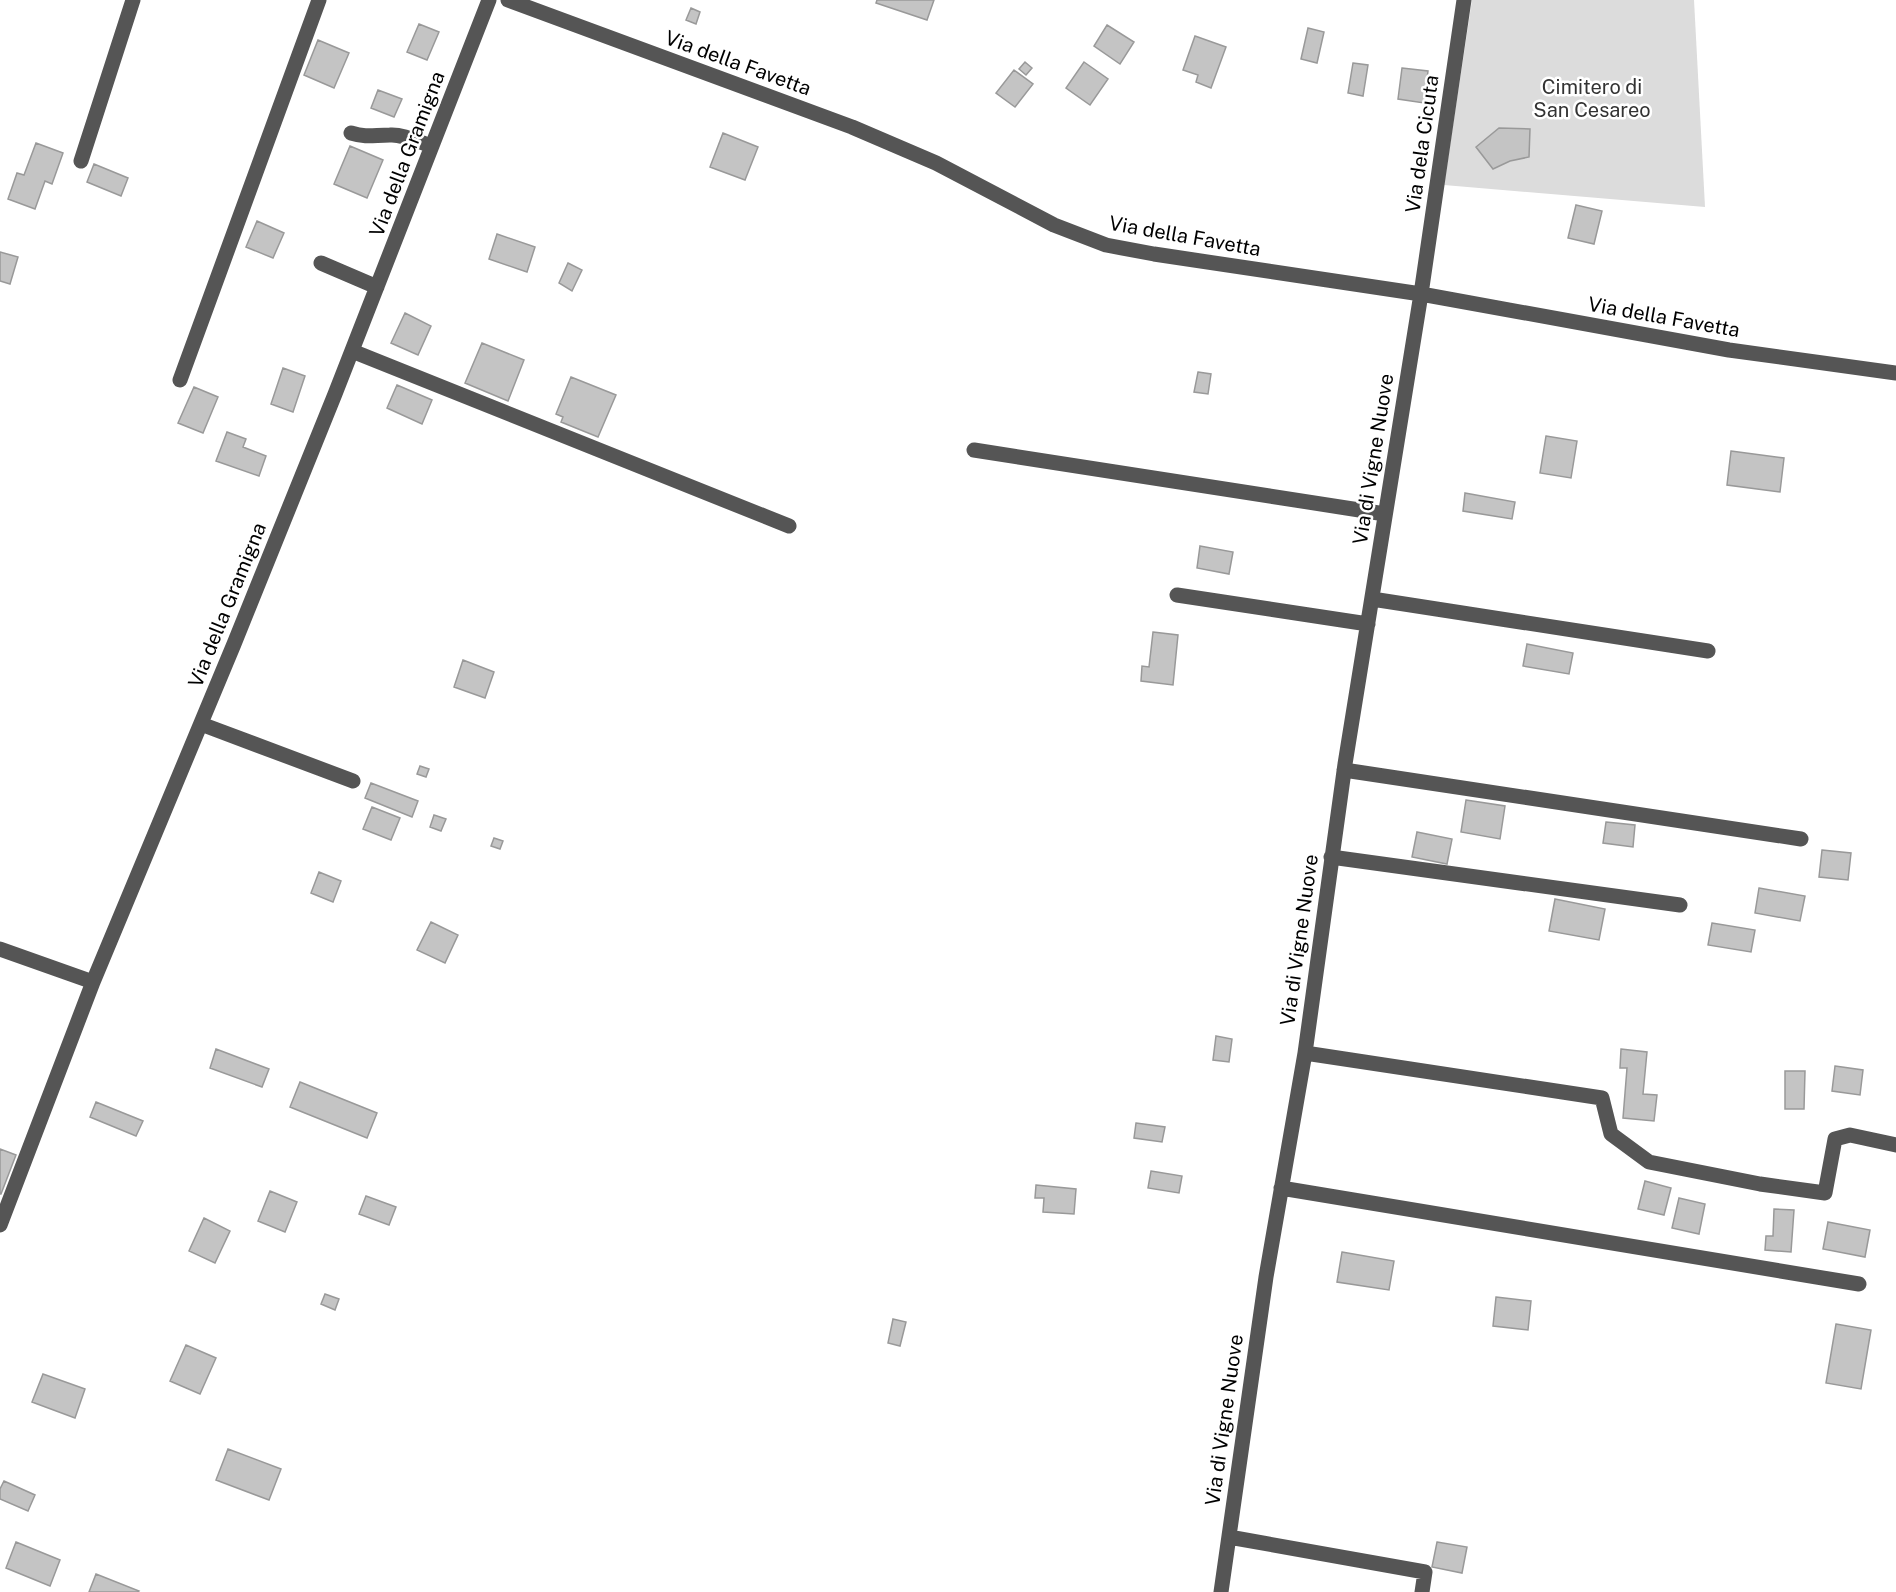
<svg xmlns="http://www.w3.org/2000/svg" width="1896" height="1592" viewBox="0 0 1896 1592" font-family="'Public Sans',sans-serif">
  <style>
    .green { fill: #dcdcdc }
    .building { fill: #c4c4c4; stroke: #999; stroke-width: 1.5 }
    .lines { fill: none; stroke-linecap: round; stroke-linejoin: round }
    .minor { stroke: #555; stroke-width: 15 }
    .labels { text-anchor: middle; stroke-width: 5; stroke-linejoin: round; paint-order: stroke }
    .street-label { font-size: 20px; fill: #000; stroke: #fff }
    .park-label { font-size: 20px; fill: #333; stroke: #fff }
  </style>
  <rect width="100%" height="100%" fill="#fff"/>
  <path class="green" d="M1472,0H1694L1705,207L1444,185Z"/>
  <path class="building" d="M877,0H934L927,20L876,3Z
    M691,8L700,12L696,24L686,20Z
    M419,24L439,32L427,60L407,52Z
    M1107,25L1134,42L1120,64L1094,46Z
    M1308,28L1324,32L1317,63L1301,59Z
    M1195,36L1226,47L1211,88L1196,82L1198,75L1183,70Z
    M318,40L349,53L334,88L304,75Z
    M1025,62L1032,68L1026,75L1019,69Z
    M1084,62L1108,79L1090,105L1066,88Z
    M1353,63L1368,65L1363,96L1348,93Z
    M1402,68L1428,71L1424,103L1398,99Z
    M1014,70L1033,84L1015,107L996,93Z
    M378,90L402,99L394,117L371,108Z
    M1499,128L1530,129L1529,157L1510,161L1493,169L1476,147Z
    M723,133L758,147L745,180L710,167Z
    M36,143L63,153L52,184L45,181L35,209L8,199L17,173L24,175Z
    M350,146L383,160L367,198L334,184Z
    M94,164L128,178L121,196L87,182Z
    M1576,205L1602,211L1594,244L1568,238Z
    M257,221L284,233L273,258L246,247Z
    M497,234L535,247L527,272L489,259Z
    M0,252L18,257L10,284L0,281Z
    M568,263L582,270L572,291L559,283Z
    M405,313L431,326L418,355L391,343Z
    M482,343L524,360L508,401L465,383Z
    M283,368L305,376L293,412L271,404Z
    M1198,372L1211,374L1208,394L1194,392Z
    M571,377L616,395L598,437L561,422L563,417L556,414Z
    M397,385L432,400L422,424L387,408Z
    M194,387L218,397L203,433L178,423Z
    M227,432L246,439L243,447L266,456L259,476L216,461Z
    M1546,436L1577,441L1571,478L1540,473Z
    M1731,451L1784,458L1780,492L1727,485Z
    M1465,493L1515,502L1512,519L1463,511Z
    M1200,546L1233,552L1229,574L1197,568Z
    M1153,632L1178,635L1173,685L1141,681L1142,666L1149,667Z
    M1527,644L1573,653L1569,674L1523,666Z
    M463,660L494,672L485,698L454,687Z
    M420,766L429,769L426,777L417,774Z
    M371,783L418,801L412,817L365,798Z
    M1466,800L1505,806L1500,839L1461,832Z
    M372,807L400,818L391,840L363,829Z
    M434,815L446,819L441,831L430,827Z
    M1606,822L1635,825L1633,847L1603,843Z
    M1417,832L1452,839L1447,864L1412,857Z
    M494,838L503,841L500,849L491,846Z
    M1822,850L1851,853L1848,880L1819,877Z
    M319,872L341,881L333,902L311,893Z
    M1759,888L1805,896L1800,921L1755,913Z
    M1555,899L1605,909L1599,940L1549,931Z
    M431,922L458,935L445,963L417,950Z
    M1712,923L1755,930L1751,952L1708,945Z
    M1216,1036L1232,1039L1229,1062L1213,1060Z
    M216,1049L269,1069L262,1087L210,1068Z
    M1621,1049L1647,1052L1643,1094L1657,1095L1654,1121L1623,1118L1627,1068H1620Z
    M1835,1066L1863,1070L1860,1095L1832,1091Z
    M1785,1071H1805L1804,1109H1785Z
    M300,1082L377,1113L367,1138L290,1107Z
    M96,1102L143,1121L136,1136L90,1117Z
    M1136,1123L1165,1127L1162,1142L1134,1138Z
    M0,1149L16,1155L1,1194H0Z
    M1151,1171L1182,1176L1179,1193L1148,1188Z
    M1645,1181L1671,1188L1664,1215L1638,1209Z
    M1036,1185L1076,1189L1074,1214L1043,1212L1044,1198H1035Z
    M270,1191L297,1202L285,1232L258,1221Z
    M366,1196L396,1207L389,1225L359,1214Z
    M1679,1198L1705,1204L1699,1234L1672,1228Z
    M1774,1209L1794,1210L1791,1252L1765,1250L1766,1236H1773Z
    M204,1218L230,1231L215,1263L189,1251Z
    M1828,1222L1870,1230L1865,1257L1823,1249Z
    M1342,1252L1394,1261L1389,1290L1337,1282Z
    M325,1294L339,1299L335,1310L321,1304Z
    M1496,1297L1531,1301L1528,1330L1493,1326Z
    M893,1319L906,1322L900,1346L888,1343Z
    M1836,1324L1871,1330L1861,1389L1826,1383Z
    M186,1345L216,1358L200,1394L170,1381Z
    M43,1374L85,1389L75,1418L32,1402Z
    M228,1449L281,1469L269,1500L216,1480Z
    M4,1481L35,1495L28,1511L0,1499V1489Z
    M16,1542L60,1560L50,1586L6,1568Z
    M1437,1542L1467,1547L1462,1573L1432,1567Z
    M96,1574L139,1591L138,1592H89Z"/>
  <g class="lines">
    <path class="minor" d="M508,0L852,127L936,163L1054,225L1106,245L1154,254L1421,294L1729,350L1896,373
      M351,133C368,138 373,135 390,135C403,134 419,142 432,146
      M81,161L133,0
      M321,263L377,287
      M352,351L789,526
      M180,380L319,0
      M974,450L1385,514
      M1177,595L1368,624
      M1372,599L1708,651
      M201,724L353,781
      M1344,770L1801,839
      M1331,857L1680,905
      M0,949L93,982
      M1305,1053L1602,1098L1611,1134L1649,1162L1760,1184L1825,1193L1835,1139L1850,1135L1896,1145
      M1281,1188L1859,1284
      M0,1225L93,982L234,644L335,394L489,0
      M1229,1537L1425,1572L1422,1592
      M1221,1592L1266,1277L1305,1053L1345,764L1421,294L1464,0"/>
  </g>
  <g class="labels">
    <g class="street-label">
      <text transform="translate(738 63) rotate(20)" y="7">Via della Favetta</text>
      <text transform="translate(1422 144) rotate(-82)" y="7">Via dela Cicuta</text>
      <text transform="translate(407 154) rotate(-69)" y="7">Via della Gramigna</text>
      <text transform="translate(1185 236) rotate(10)" y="7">Via della Favetta</text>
      <text transform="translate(1664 317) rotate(10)" y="7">Via della Favetta</text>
      <text transform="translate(1373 459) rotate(-81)" y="7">Via di Vigne Nuove</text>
      <text transform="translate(227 605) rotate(-68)" y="7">Via della Gramigna</text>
      <text transform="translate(1299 940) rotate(-82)" y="7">Via di Vigne Nuove</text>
      <text transform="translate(1224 1420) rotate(-82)" y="7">Via di Vigne Nuove</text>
    </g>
    <g class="park-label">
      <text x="1592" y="94">Cimitero di<tspan x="1592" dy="23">San Cesareo</tspan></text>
    </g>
  </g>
</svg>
